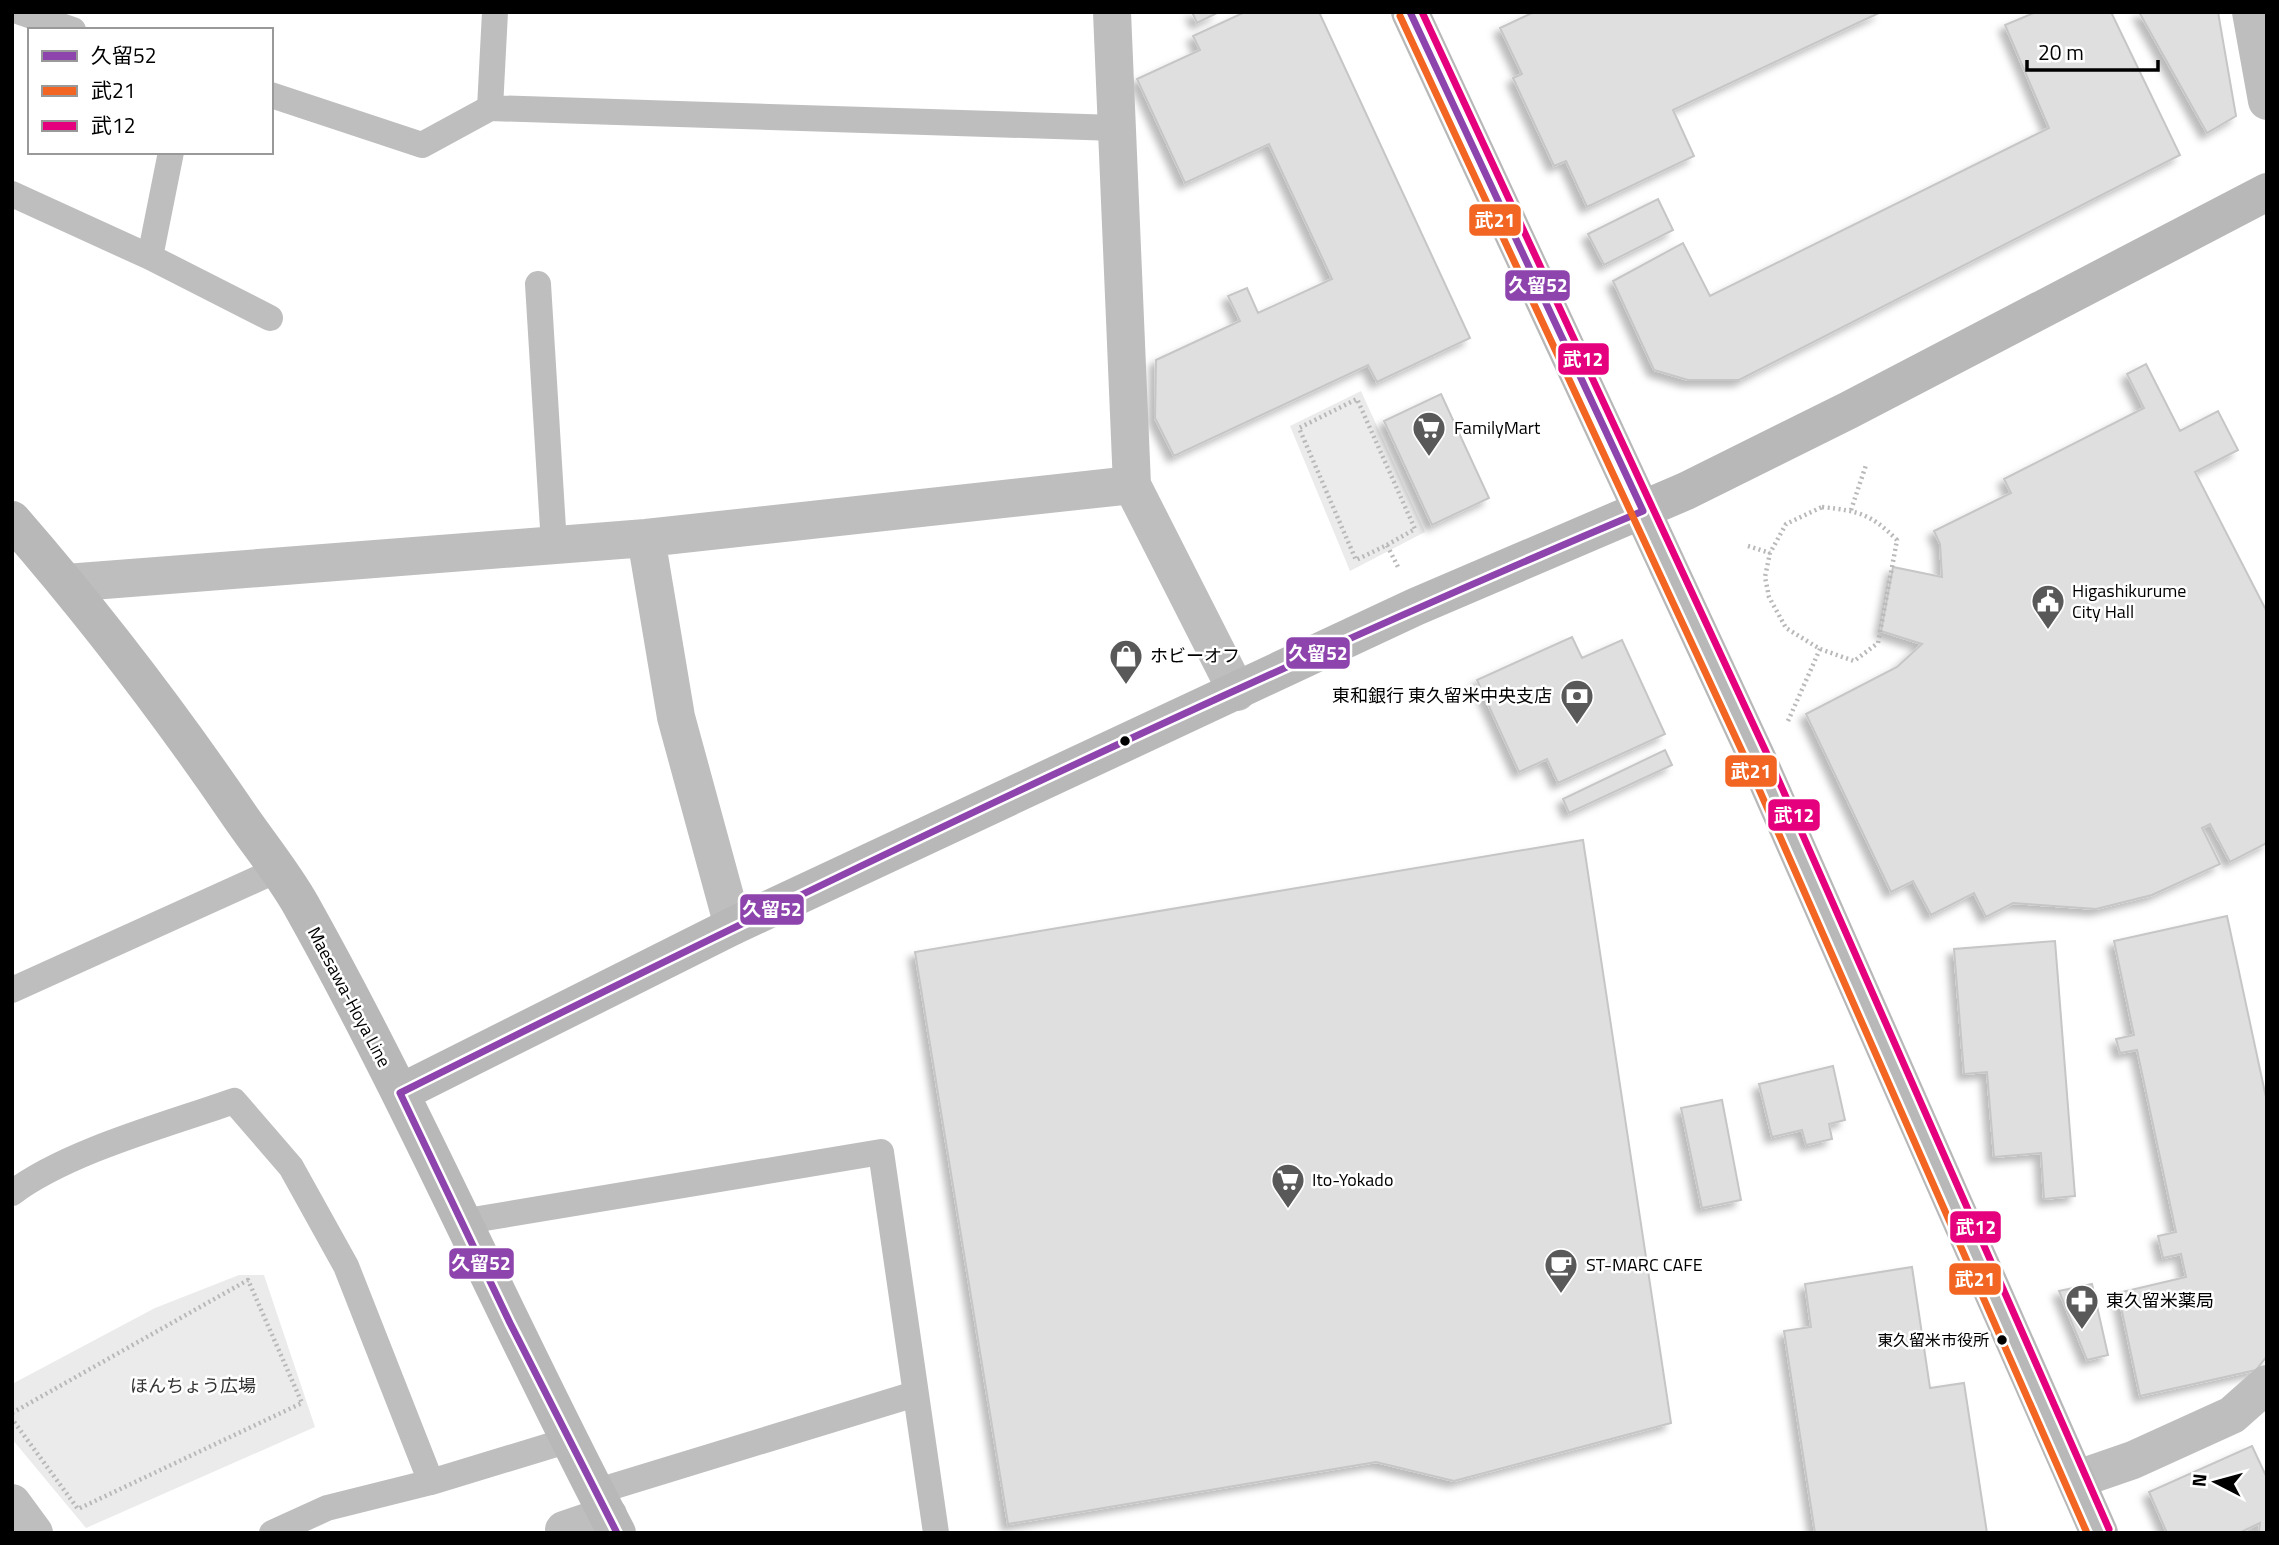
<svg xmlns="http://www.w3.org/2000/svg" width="2279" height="1545" viewBox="0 0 2279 1545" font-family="'Titillium Web','Noto Sans JP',sans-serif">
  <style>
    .green { fill: #ebebeb }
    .building { fill: #dfdfdf; stroke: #c6c6c6; stroke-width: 2; filter: url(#shadow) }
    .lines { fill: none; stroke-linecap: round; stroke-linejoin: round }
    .path { stroke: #b9b9b9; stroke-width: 4.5; stroke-dasharray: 2 3.5; stroke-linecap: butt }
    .lane { stroke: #bebebe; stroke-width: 26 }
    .street { stroke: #bebebe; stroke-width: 38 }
    .secondary { stroke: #b8b8b8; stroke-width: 38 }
    .bus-1-casing { stroke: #fff; stroke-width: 12 }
    .bus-2-casing { stroke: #fff; stroke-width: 12 }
    .bus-3-casing { stroke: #fff; stroke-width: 12 }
    .bus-1 { stroke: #8e44ad; stroke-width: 7 }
    .bus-2 { stroke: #f26522; stroke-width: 7 }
    .bus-3 { stroke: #e5007d; stroke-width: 7 }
    .bus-dot { fill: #000; stroke: #fff; stroke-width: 2.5 }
    .labels { text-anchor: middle; stroke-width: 5; stroke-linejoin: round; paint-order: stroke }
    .bus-label { font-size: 16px; fill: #000; stroke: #fff; text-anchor: end }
    .poi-label { font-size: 18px; fill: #000; stroke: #fff; text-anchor: start }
    .street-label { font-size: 18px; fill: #000; stroke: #fff }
    .park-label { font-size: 18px; fill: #323232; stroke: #fff }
    .line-badge { stroke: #fff; stroke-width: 2.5 }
    .badge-label { font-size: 19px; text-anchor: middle; font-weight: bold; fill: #fff }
  </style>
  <defs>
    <filter id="shadow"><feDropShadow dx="-6" dy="6" stdDeviation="3.5" flood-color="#0004"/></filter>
  </defs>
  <rect width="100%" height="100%" fill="#fff"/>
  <path class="green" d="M1361,391L1425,532L1350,571L1290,426Z
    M239,1275H264L315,1427L86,1528L12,1439V1384L155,1308Z"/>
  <path class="building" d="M1192,12H1219L1197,23Z
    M1245,12H1319L1470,338L1377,382L1368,365L1174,456L1155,418L1156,360L1240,321L1228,296L1247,288L1258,313L1332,279L1269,144L1185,183L1137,79L1200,50L1193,36Z
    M1534,12H1881L1673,110L1694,156L1587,207L1566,161L1554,166L1513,78L1522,74L1500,28Z
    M2036,12H2111L2180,155L1739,380H1688L1654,370L1613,281L1683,243L1710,296L2049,128L2005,25Z
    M2139,12H2218L2236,116L2207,133Z
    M1658,199L1673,230L1604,265L1588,234Z
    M2146,364L2180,431L2218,411L2238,450L2195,472L2267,612V843L2230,862L2210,824L2202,828L2220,864L2152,895L2096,909L2013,903L1986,917L1974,893L1931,915L1913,881L1891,892L1806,714L1897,667L1922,644L1881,631L1893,567L1942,577L1940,544L1934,531L2011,493L2004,479L2144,408L2127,374Z
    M1441,394L1489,498L1432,525L1384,421Z
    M1572,637L1582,658L1622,640L1665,734L1558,783L1547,759L1519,772L1477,680Z
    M1665,750L1672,765L1569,813L1563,799Z
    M1583,840L1671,1423L1454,1481L1376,1462L1008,1524L915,952Z
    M2227,916L2267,1102V1356L2256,1370L2140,1396L2118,1293L2186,1277L2181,1254L2163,1258L2158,1236L2176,1232L2137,1050L2120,1053L2116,1039L2134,1035L2114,941Z
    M2055,941L2075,1196L2044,1199L2041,1153L1994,1157L1987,1072L1964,1074L1954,949Z
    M1833,1066L1845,1120L1829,1124L1832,1139L1806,1145L1802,1130L1772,1137L1759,1084Z
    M1722,1100L1741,1200L1702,1208L1681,1108Z
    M1912,1267L1930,1388L1964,1383L1987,1533H1815L1784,1331L1811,1327L1805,1284Z
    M2092,1284L2108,1355L2087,1360L2059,1291Z
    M2252,1446L2267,1478V1533L2259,1532L2260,1523L2239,1533H2167L2149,1492Z"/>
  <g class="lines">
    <path class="path" d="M1822,507C1859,511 1871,514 1897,540L1878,643L1854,661L1820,649L1786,628L1769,597L1765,577L1770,553L1786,524Z
      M1851,510L1866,465
      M1387,545L1415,529L1357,399L1299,428L1356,560L1387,545L1399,569
      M1748,546L1770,553
      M1788,721L1820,649
      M12,1413L248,1280L302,1403L78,1509L12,1419"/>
    <path class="lane" d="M20,12L73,30
      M271,95L422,145L490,108L1116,128
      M490,108L495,12
      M12,194L150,257L270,318
      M150,257L171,152
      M538,284L554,545
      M12,990L277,870
      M12,1193C68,1151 166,1125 234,1101L291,1167L346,1266L431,1482L327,1508L272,1533
      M461,1222L881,1152L936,1533
      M431,1482L569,1440
      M595,1492L915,1394"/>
    <path class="street" d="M1112,12L1132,485L1237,692
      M2251,12L2267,101
      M646,538L676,717L733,926
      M66,583L646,538L1132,485
      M2078,1479L2133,1460L2232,1415L2267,1384
      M12,1503L34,1533
      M565,1533L564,1530L608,1515"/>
    <path class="secondary" d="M1410,12L1757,758L2099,1533
      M12,520C93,613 168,711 237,812C258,843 283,873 301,905C416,1110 508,1326 617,1533
      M400,1093L733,926L1415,607L1686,491L1849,410L2267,192"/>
    <defs>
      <path id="bus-1" d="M617,1533L510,1323L400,1093C809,888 1221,689 1643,511L1410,12"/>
      <path id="bus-2" d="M1400,16L1747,762L2087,1533"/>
      <path id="bus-3" d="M1422,12L1767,754L2109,1529"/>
    </defs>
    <use href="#bus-1" class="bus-1-casing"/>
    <use href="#bus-2" class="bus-2-casing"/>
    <use href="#bus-3" class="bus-3-casing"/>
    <use href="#bus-1" class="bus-1"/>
    <use href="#bus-2" class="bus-2"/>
    <use href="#bus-3" class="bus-3"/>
  </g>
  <defs>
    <symbol id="supermarket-pin" viewBox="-11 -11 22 30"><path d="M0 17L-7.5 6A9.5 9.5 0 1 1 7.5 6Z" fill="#595959" stroke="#fff"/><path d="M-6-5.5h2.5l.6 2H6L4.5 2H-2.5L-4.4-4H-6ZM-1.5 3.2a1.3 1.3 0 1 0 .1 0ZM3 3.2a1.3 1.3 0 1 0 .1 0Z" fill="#fff"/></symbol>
    <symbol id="civic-pin" viewBox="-11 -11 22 30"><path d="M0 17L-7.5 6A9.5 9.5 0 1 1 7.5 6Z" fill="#595959" stroke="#fff"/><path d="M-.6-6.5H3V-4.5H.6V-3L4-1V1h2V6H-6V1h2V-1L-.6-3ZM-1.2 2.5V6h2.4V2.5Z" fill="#fff"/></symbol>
    <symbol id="shop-pin" viewBox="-11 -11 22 30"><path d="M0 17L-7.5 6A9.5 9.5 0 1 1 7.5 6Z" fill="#595959" stroke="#fff"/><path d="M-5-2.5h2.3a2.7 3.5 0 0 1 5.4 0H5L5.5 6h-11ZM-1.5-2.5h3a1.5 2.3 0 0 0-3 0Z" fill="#fff"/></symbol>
    <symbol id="bank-pin" viewBox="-11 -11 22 30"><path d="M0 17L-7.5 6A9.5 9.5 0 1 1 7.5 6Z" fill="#595959" stroke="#fff"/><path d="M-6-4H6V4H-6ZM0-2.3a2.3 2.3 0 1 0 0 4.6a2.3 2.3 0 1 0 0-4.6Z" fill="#fff"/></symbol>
    <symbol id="cafe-pin" viewBox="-11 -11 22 30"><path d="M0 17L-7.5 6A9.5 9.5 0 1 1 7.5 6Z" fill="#595959" stroke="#fff"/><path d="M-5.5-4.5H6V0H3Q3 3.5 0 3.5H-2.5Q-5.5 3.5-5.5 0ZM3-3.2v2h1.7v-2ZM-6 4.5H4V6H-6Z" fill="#fff"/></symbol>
    <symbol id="pharmacy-pin" viewBox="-11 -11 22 30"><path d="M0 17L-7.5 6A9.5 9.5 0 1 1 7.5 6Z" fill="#595959" stroke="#fff"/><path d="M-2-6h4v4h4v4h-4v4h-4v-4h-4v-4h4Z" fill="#fff"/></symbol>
  </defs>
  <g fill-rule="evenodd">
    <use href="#supermarket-pin" x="1410" y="409" width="38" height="52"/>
    <use href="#civic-pin" x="2029" y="582" width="38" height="52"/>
    <use href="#shop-pin" x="1107" y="637" width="38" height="52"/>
    <use href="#bank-pin" x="1558" y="677" width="38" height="52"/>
    <use href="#supermarket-pin" x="1269" y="1161" width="38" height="52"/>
    <use href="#cafe-pin" x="1542" y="1246" width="38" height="52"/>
    <use href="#pharmacy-pin" x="2063" y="1282" width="38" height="52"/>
  </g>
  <g class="bus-dot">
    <circle cx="1125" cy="741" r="6"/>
    <circle cx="2002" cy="1340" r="6"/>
  </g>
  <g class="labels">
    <g class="bus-label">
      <text x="1989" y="1346">東久留米市役所</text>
    </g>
    <g class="poi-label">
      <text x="1454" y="434">FamilyMart</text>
      <text x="2072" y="597">Higashikurume<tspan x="2072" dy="21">City Hall</tspan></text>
      <text x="1150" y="662">ホビーオフ</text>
      <text x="1552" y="702" text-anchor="end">東和銀行 東久留米中央支店</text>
      <text x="1312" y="1186">Ito-Yokado</text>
      <text x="1586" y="1271">ST-MARC CAFE</text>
      <text x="2106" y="1307">東久留米薬局</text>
    </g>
    <g class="street-label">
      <text transform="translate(349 997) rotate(62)" y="6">Maesawa-Hoya Line</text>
    </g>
    <g class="park-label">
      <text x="193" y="1392">ほんちょう広場</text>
    </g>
  </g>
  <g class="line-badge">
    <rect x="1468" y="203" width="54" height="34" rx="7" fill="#f26522"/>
    <rect x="1504" y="269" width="67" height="33" rx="7" fill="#8e44ad"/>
    <rect x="1557" y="342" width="53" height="34" rx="7" fill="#e5007d"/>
    <rect x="1285" y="636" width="66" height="34" rx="7" fill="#8e44ad"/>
    <rect x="1724" y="754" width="54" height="34" rx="7" fill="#f26522"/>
    <rect x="1767" y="798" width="54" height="34" rx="7" fill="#e5007d"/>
    <rect x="739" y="893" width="66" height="33" rx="7" fill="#8e44ad"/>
    <rect x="1949" y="1210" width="53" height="34" rx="7" fill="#e5007d"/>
    <rect x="448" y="1247" width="67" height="33" rx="7" fill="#8e44ad"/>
    <rect x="1948" y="1262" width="54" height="34" rx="7" fill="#f26522"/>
  </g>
  <g class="badge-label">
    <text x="1495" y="227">武21</text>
    <text x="1538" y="292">久留52</text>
    <text x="1583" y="366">武12</text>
    <text x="1318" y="660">久留52</text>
    <text x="1751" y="778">武21</text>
    <text x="1794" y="822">武12</text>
    <text x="772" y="916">久留52</text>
    <text x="1976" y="1234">武12</text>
    <text x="481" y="1270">久留52</text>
    <text x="1975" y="1286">武21</text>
  </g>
  <rect width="2279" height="1545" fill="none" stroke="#000000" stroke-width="28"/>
  <rect x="28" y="28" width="245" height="126" fill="#ffffff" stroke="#999999" stroke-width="2"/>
  <rect x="42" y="51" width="35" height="10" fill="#8e44ad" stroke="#999999" stroke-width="2"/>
  <text x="91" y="63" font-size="21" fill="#000000">久留52</text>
  <rect x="42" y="86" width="35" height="10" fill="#f26522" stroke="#999999" stroke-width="2"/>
  <text x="91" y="98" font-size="21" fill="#000000">武21</text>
  <rect x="42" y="121" width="35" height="10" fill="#e5007d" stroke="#999999" stroke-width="2"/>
  <text x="91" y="133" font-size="21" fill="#000000">武12</text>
  <g transform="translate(2216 1482) rotate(276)" stroke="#ffffff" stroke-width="5" paint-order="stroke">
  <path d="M0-5L12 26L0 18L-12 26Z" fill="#000000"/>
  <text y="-10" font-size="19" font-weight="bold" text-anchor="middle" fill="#000000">N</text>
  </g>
  <path d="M2027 60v10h131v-10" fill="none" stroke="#000000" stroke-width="3.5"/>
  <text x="2038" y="60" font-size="21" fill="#000000" stroke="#ffffff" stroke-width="5" paint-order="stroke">20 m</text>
</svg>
